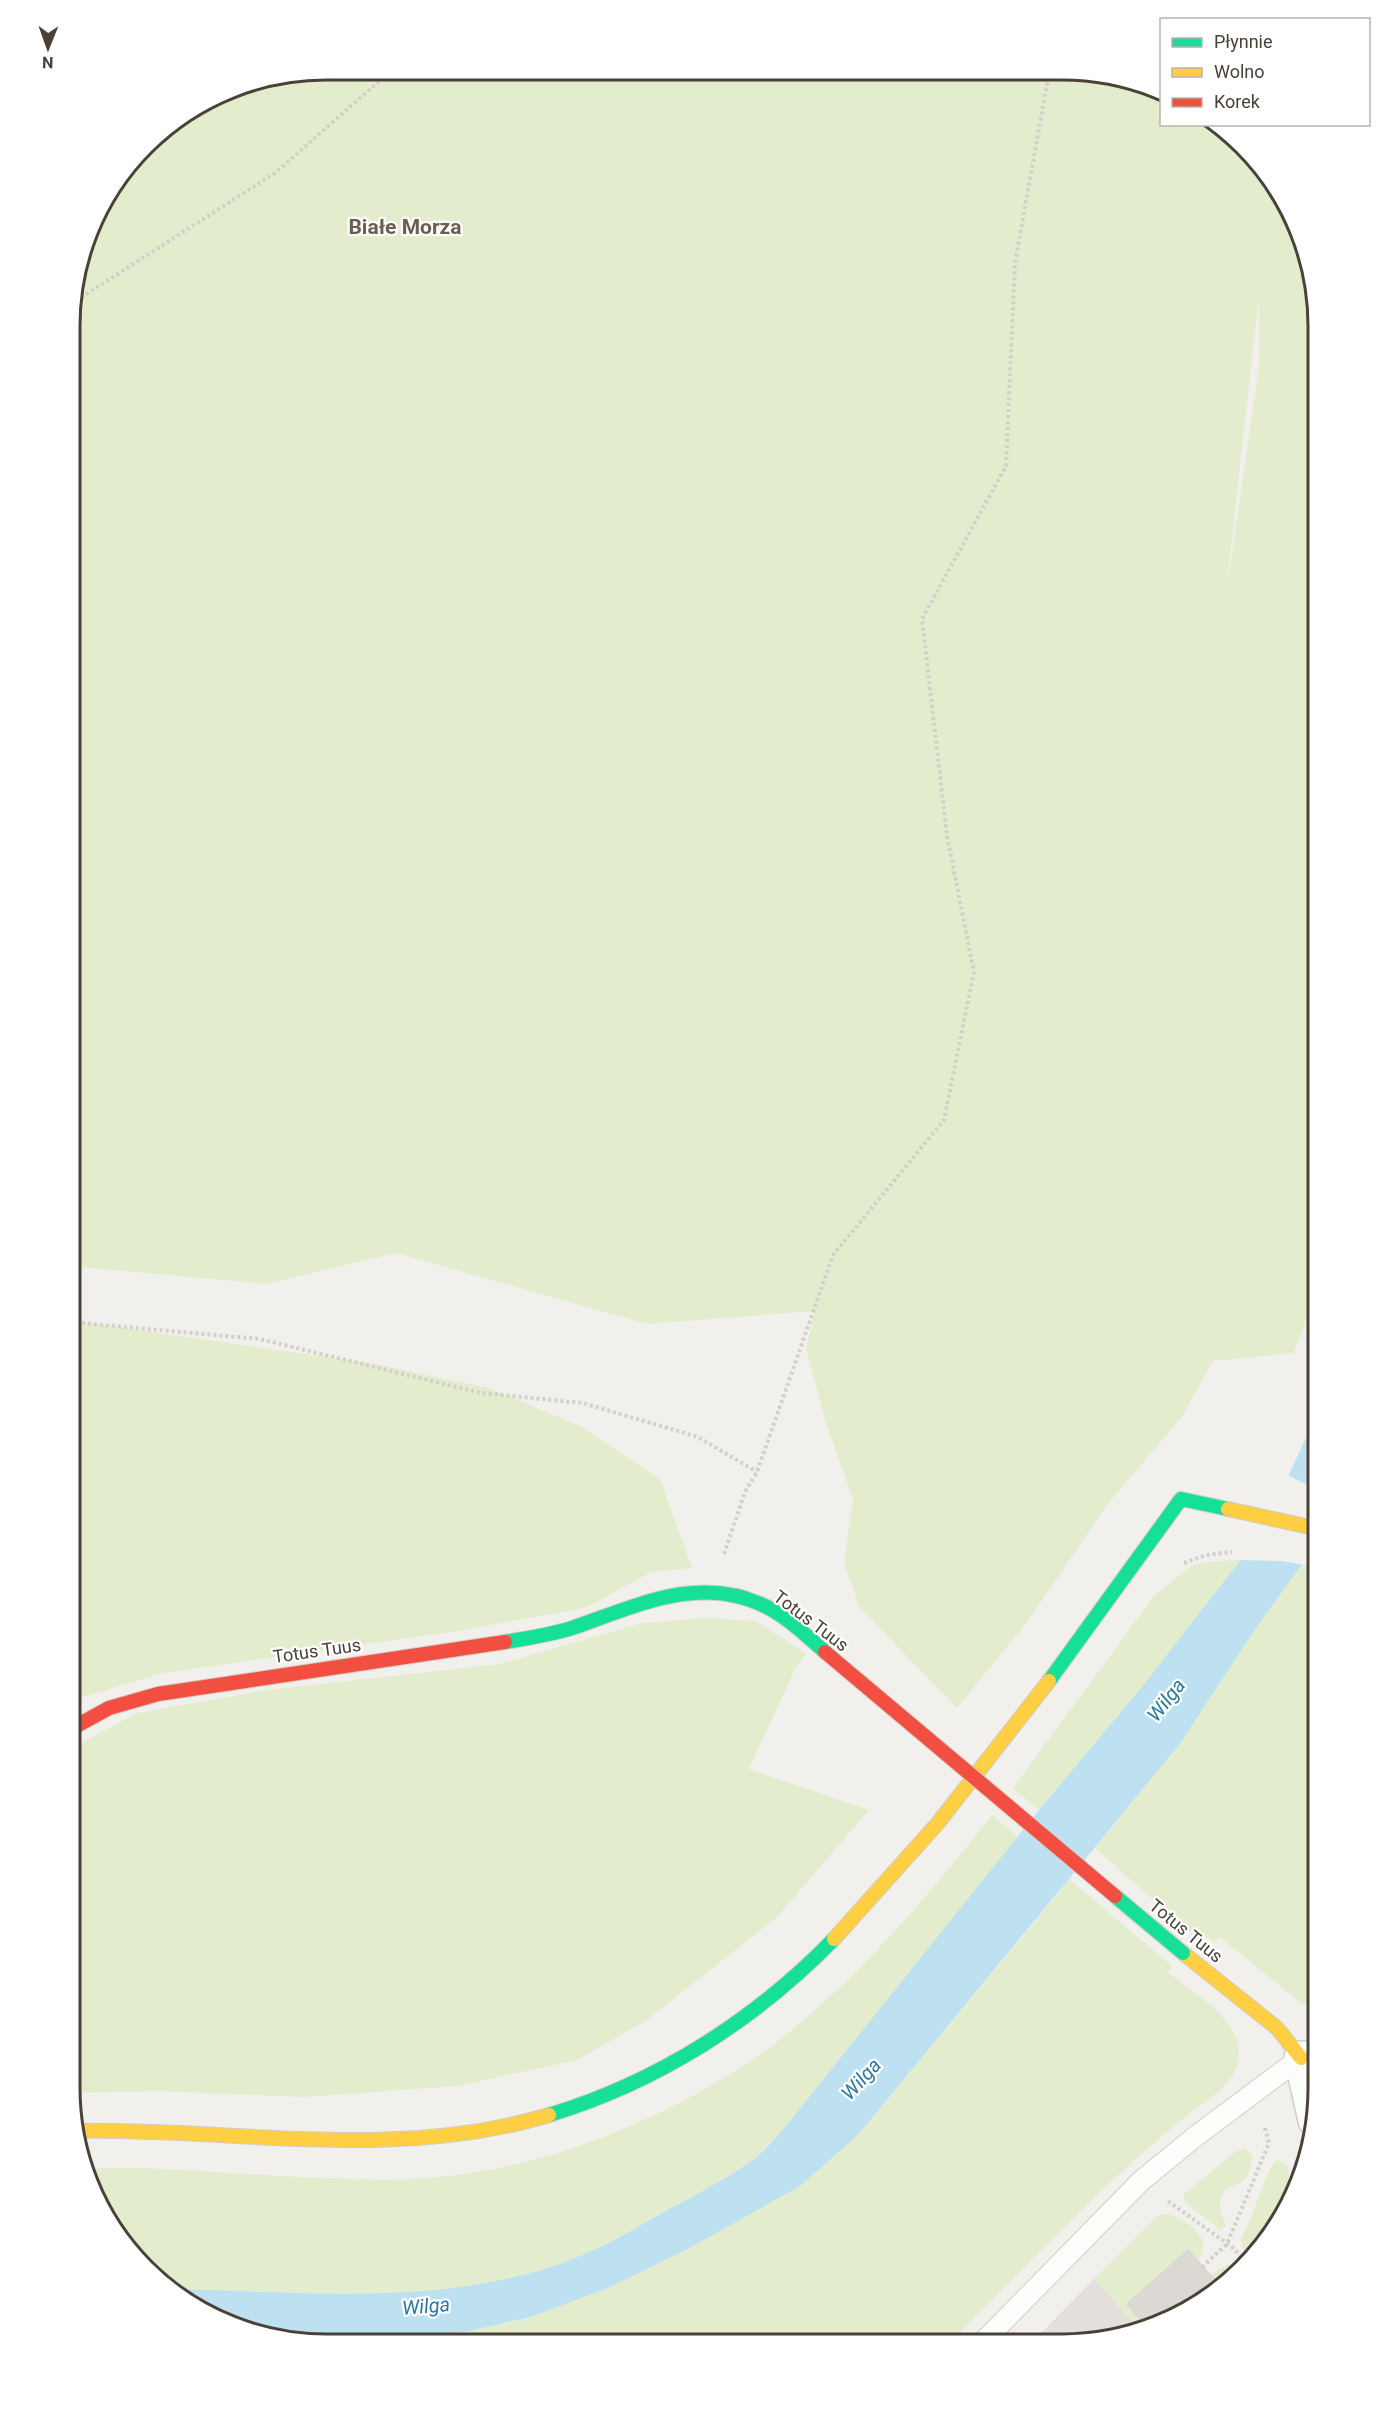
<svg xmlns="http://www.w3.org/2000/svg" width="1388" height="2414" viewBox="0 0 1388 2414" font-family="Roboto,sans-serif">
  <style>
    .green { fill: #e3edcd; fill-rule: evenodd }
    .parking { fill: #e2dfdc }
    .water { fill: #bde1f1 }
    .pier { fill: #f2f0ed }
    .building { fill: #dcd9d5; stroke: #dbd7d2; stroke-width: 1.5 }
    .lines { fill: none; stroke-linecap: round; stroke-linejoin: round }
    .lane-casing { stroke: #d0ceca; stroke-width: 22 }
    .street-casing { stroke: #d0ceca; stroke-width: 36 }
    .fast-casing { stroke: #d2cdc4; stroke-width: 16 }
    .slow-casing { stroke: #d2cdc4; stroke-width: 16 }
    .jam-casing { stroke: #d2cdc4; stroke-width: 16 }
    .path { stroke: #d2d0cb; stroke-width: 4; stroke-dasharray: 3 3; stroke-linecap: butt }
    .lane { stroke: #fdfdfc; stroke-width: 20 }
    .street { stroke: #fdfdfc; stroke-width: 33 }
    .fast { stroke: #16e098; stroke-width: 14 }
    .slow { stroke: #ffcf43; stroke-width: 14 }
    .jam { stroke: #f24e42; stroke-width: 14 }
    .fast-bridge-casing { stroke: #d2cdc4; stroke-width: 16; stroke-linecap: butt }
    .jam-bridge-casing { stroke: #d2cdc4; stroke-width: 16; stroke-linecap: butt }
    .fast-bridge { stroke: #16e098; stroke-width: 14 }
    .jam-bridge { stroke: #f24e42; stroke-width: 14 }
    .labels { text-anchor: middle; stroke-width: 4.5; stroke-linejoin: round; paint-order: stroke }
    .street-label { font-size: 18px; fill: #4a4138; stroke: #fff }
    .water-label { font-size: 20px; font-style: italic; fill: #2979a1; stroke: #fff }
    .quarter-label { font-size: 21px; font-weight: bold; fill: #6d5e4f; stroke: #fff }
    .rim { fill: none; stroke: #4a4138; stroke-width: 3 }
  </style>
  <rect width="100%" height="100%" fill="#f2f0ed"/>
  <path class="green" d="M325,69L1112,74L1161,90L1162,124L1220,125L1231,132L1276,183L1305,243L1319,325V1280L1294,1353L1213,1361L1181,1418L1107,1505L1028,1621L957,1708L860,1608L844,1563L853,1499L826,1423L806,1349L815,1311L647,1324L396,1253L266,1284L70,1266L71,292L96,212L156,133L228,88ZM1259,298V366L1229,574L1228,573Z
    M70,1320L369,1363L489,1388L580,1426L660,1479L692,1568L651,1572L585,1608L451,1632L163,1673L80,1698L69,1707Z
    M1242,1560L1145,1683L1039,1810L1013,1788L1154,1596L1191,1566L1213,1561Z
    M1301,1565L1319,1568L1318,1997L1302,2004L1220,1937L1215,1942L1199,1932L1195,1937L1095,1848L1179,1745L1258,1625Z
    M707,1618L755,1621L807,1654L797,1665L749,1769L869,1810L777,1917L647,2020L577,2060L457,2086L305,2097L156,2091L70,2093L69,1754L77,1745L137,1713L267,1690L499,1664L642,1623Z
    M992,1815L1018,1837L786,2126C776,2137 766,2150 754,2159C725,2180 691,2197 660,2214C639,2226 618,2239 596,2249C462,2311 311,2291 168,2289C126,2263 104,2214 83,2171L82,2168C192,2165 301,2183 411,2179C530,2174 653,2126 752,2060C839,2001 927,1898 992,1815Z
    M1068,1878L1172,1966L1168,1972C1193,1993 1241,2019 1239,2055C1238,2084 1205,2101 1185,2117C1099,2187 1025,2267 948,2345L292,2343L254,2333L399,2337L465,2332L530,2317L606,2289L686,2250L859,2134L1057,1895Z
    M1245,2148L1253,2156C1251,2163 1251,2172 1246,2178C1235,2190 1219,2183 1220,2208C1220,2215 1225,2219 1226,2226L1221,2230L1185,2203L1183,2195L1235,2152Z
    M1278,2160L1287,2165L1293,2198L1266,2245L1253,2258L1243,2249L1241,2239C1252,2223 1266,2165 1278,2160Z
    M1165,2214C1178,2215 1201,2229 1203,2243C1204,2250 1201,2256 1198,2262L1127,2304L1149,2329L1141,2332L1094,2279L1157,2216Z
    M1228,2264L1242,2269L1222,2288L1210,2275Z"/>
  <path class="parking" d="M1094,2279L1141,2332L1063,2345H1030Z"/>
  <path class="water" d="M1319,1411V1541L1258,1625L1179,1745L859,2134L800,2186L686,2250L606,2289L530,2317L465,2332L399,2337L254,2333L227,2325L168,2289C311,2291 462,2311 596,2249C618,2239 639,2226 660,2214C691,2197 725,2180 754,2159C766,2150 776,2137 786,2126L1039,1810L1145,1683L1260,1535Z"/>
  <path class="pier" d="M1286,1474L1303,1483L1319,1487V1546L1305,1565L1281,1561L1238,1560L1258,1534Z"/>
  <path class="building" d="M1188,2250L1222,2288L1149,2329L1127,2304Z"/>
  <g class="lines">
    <defs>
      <path id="lane" d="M980,2345L1141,2181L1196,2136L1318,2045"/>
      <path id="street" d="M1301,2058L1315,2120"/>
      <path id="fast" d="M505,1642C528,1638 550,1635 572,1628C637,1606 700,1573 767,1607C788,1618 807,1636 825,1652
        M1049,1681L1181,1499L1228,1509
        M549,2115C658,2082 755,2020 834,1939"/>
      <path id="slow" d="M1228,1509L1319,1529
        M834,1939L938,1823L1049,1681
        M1183,1953L1277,2028L1301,2058
        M76,2131C235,2128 394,2162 549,2115"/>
      <path id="jam" d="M69,1730L109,1708L158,1694L505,1642"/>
    </defs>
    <use href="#lane" class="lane-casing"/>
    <use href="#street" class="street-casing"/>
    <use href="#fast" class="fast-casing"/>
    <use href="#slow" class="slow-casing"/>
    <use href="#jam" class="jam-casing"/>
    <path class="path" d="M71,304L275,173L393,69
      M70,1322L260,1339L481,1393L583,1403L698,1437L757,1472
      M724,1554L745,1492L757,1472L833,1255L944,1120L974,972L947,836L922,619L1006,466L1015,263L1049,73
      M1184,1563L1206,1555L1232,1552
      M1168,2201L1232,2247L1247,2263
      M1202,2267L1227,2244L1269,2143L1264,2125"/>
    <use href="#lane" class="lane"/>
    <use href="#street" class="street"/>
    <use href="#fast" class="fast"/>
    <use href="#slow" class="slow"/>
    <use href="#jam" class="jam"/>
    <defs>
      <path id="fast-bridge" d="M1115,1896L1183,1953"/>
      <path id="jam-bridge" d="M825,1652L1115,1896"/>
    </defs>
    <use href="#fast-bridge" class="fast-bridge-casing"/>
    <use href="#jam-bridge" class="jam-bridge-casing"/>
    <use href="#fast-bridge" class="fast-bridge"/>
    <use href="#jam-bridge" class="jam-bridge"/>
  </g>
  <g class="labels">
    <g class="street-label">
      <text transform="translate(811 1621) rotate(37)" y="6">Totus Tuus</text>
      <text transform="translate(317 1651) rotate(-8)" y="6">Totus Tuus</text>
      <text transform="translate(1186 1931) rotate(39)" y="6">Totus Tuus</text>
    </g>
    <g class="water-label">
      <text transform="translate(1166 1700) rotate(-52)" y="7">Wilga</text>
      <text transform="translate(861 2079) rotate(-48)" y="7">Wilga</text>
      <text transform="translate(426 2306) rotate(-5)" y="7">Wilga</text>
    </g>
    <g class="quarter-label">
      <text x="405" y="234">Białe Morza</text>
    </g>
  </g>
  <path d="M0 0H1388V2414H0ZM326 80H1062A246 246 0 0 1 1308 326V2088A246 246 0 0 1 1062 2334H326A246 246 0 0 1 80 2088V326A246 246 0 0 1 326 80Z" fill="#fff" fill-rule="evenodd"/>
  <path class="rim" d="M326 80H1062A246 246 0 0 1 1308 326V2088A246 246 0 0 1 1062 2334H326A246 246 0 0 1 80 2088V326A246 246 0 0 1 326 80Z"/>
  <rect x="1160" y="18" width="210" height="108" fill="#ffffff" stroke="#b7b3af" stroke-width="1.5"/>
  <rect x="1172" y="38" width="30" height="9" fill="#16e098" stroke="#b7b3af" stroke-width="1.5"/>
  <text x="1214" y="48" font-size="18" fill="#4a4138">Płynnie</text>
  <rect x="1172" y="68" width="30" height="9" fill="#ffcf43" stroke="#b7b3af" stroke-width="1.5"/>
  <text x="1214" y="78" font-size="18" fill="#4a4138">Wolno</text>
  <rect x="1172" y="98" width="30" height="9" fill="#f24e42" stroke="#b7b3af" stroke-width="1.5"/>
  <text x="1214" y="108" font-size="18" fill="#4a4138">Korek</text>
  <g transform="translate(48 48) rotate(181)" stroke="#ffffff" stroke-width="4.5" paint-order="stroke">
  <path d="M0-4.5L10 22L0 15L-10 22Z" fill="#4a4138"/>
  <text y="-9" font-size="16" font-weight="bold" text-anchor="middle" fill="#4a4138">N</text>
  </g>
</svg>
